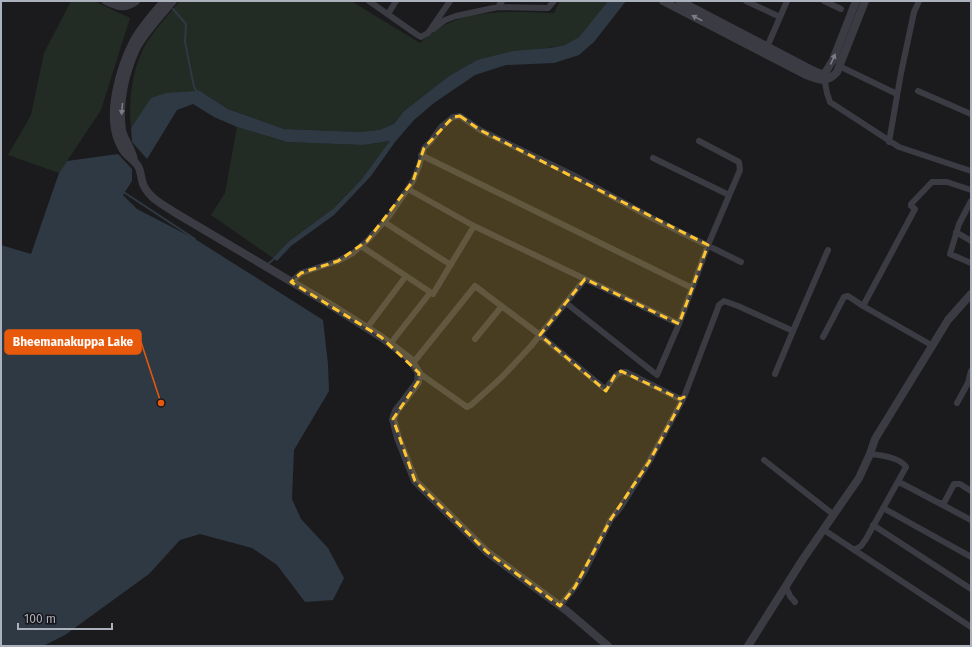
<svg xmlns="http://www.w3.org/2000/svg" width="972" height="647" viewBox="0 0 972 647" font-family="'Fira Sans',sans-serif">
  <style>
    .green { fill: #222c24 }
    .water { fill: #2f3943 }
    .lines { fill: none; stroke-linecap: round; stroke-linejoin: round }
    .stream { stroke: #2f3943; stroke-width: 2 }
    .minor { stroke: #3b3c43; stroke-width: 6 }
    .tertiary { stroke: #3b3c43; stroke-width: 8 }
    .oneway { fill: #797c87 }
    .marked { fill: #ffc531; fill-opacity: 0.2; stroke: #ffc531; stroke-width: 3; stroke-dasharray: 8 5; stroke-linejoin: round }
    .leader { fill: none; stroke: #e8590c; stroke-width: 1.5 }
    .callout-dot { fill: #e8590c; stroke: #161519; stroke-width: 1.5 }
    .callout { fill: #e8590c; stroke: #e8590c; stroke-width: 1.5 }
    .callout-label { font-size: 12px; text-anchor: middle; font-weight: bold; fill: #fff }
  </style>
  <rect width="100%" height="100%" fill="#1b1b1d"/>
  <path class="green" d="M71,1H94L130,18L101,110L59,173L8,155L31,115L44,53Z
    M180,1H351L420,43C426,38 433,32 439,28C473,8 517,12 554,13L560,1H608L579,37L565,45L477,60L449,76L404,111L394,124L379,130L359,132L284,129L228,109L200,91L131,128C128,99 132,68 147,42C157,27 169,14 180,1Z
    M237,127L287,142L363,145L391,141L361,180L334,208L288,242L273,258L211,215L225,193Z"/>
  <path class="water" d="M608,1H626L594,42L579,55L554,63L506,65L475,75L434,103L414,120L395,142L371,176L334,215L291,246L277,261L273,258L288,242L334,208L361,180L390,141L363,145L287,142L237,127L214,117L193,104L177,110L147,159L132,142L131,128L151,98L166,93L200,91L228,109L284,129L359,132L379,130L394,124L404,111L449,76L477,60L513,51L550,48L565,45L579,37Z
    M118,154L132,169V181L123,195L137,209L195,239L323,320L328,364L329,391L294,450L292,499L301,519L328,548L344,578L333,600L305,602L277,565L252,548L200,534L180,540L149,574L65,635L43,646H1V245L31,254L59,173L67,161Z"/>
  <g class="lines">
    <path class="stream" d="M173,9L186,24L185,42L194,87L198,93
      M122,191L195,239
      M269,263L275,258"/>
    <path class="minor" d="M369,1L416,34L421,37L428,33L450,1
      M746,1L780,17
      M824,1L841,9
      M498,7L548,8L554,1
      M388,14L396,1
      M433,29L445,20L456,16L498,7L502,1
      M767,47L787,1
      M839,66L897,94
      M824,77L827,93L830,102L899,147L971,171
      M918,91L971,114
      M889,142L901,73L914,12L919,1
      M421,155L692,288
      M653,158L729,195
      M408,189L474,226L679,324
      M971,201L959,224L950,254L971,263
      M384,222L451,265
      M956,232L971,241
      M361,246L433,294L474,226
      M291,282L301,273L338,261L353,253L367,241L390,215L413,181L419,166L424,148L431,141L441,127L453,117L460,116L480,130L573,175L650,217L741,262
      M566,303L657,375L679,324L708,245L740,170L739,162L699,141
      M863,306L915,209L914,208L911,206V204L932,182H947L971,190
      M370,324L406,276
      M793,331L828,250
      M823,337L844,297L848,296L863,306L933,346
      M394,339L430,293
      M475,339L502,306
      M413,363L475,286L540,335L605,389C613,382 614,371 626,372L680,399L684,397L719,305L724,301L738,306L793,331L775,374
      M419,373L467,407L471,405L501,378L531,346L585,279
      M957,403L968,383L971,371
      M764,460L834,515
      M899,482L939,503H944L954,484H960L971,491
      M939,503L971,520
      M883,508L971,557
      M873,525L971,589
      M824,530L971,627
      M854,550L861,546L866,539L906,467C901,458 880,455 870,454
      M786,587L790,596L795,602
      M560,606L575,587L585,571L611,519L621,507L649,462L684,397"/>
    <path class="tertiary" d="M106,1C118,7 125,9 136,1
      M164,1C153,14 141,27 133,42C120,68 107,112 118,140C120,145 123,151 127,155C131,159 135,161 138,166C141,171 141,178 143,184C149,198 162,204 174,212L329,304L381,337L410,359L419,373L418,382L396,411L393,419L398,438L415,481L487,552L567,611L608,646
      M663,1L806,75C820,80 826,84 837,72L865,1
      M680,1L814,71L821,74L825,73L833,60L856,1
      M134,161C133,149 124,141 122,130C118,104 125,73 136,49C144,33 161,15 173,1
      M748,646L803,559L859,478L870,454L875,439L948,320L971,294"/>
  </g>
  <defs><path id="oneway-solid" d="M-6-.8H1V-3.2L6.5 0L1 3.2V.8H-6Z"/></defs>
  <g class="oneway">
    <use href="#oneway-solid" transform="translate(697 18) rotate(-153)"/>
    <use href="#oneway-solid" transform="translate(833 59) rotate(-66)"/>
    <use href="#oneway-solid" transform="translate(122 109) rotate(95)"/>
  </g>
  <path class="marked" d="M460,116L480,130L708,245L679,324L585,279L540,335L606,391L615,375L621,371L680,399L684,397L649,462L611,519L575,587L560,606L487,552L415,481L393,419L418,382L419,373L381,337L291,282L301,273L338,261L367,241L413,181L424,148L453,117Z"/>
  <path class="leader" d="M161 403L141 342"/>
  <circle class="callout-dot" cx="161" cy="403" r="4"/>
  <rect class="callout" x="5" y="330" width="136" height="24" rx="4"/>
  <g class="callout-label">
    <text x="73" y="346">Bheemanakuppa Lake</text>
  </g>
  <rect width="972" height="647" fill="none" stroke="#acb1be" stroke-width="4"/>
  <path d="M18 623v6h94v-6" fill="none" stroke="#acb1be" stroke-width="2"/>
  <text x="24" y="623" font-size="12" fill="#acb1be" stroke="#161519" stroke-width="3" paint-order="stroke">100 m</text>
</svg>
